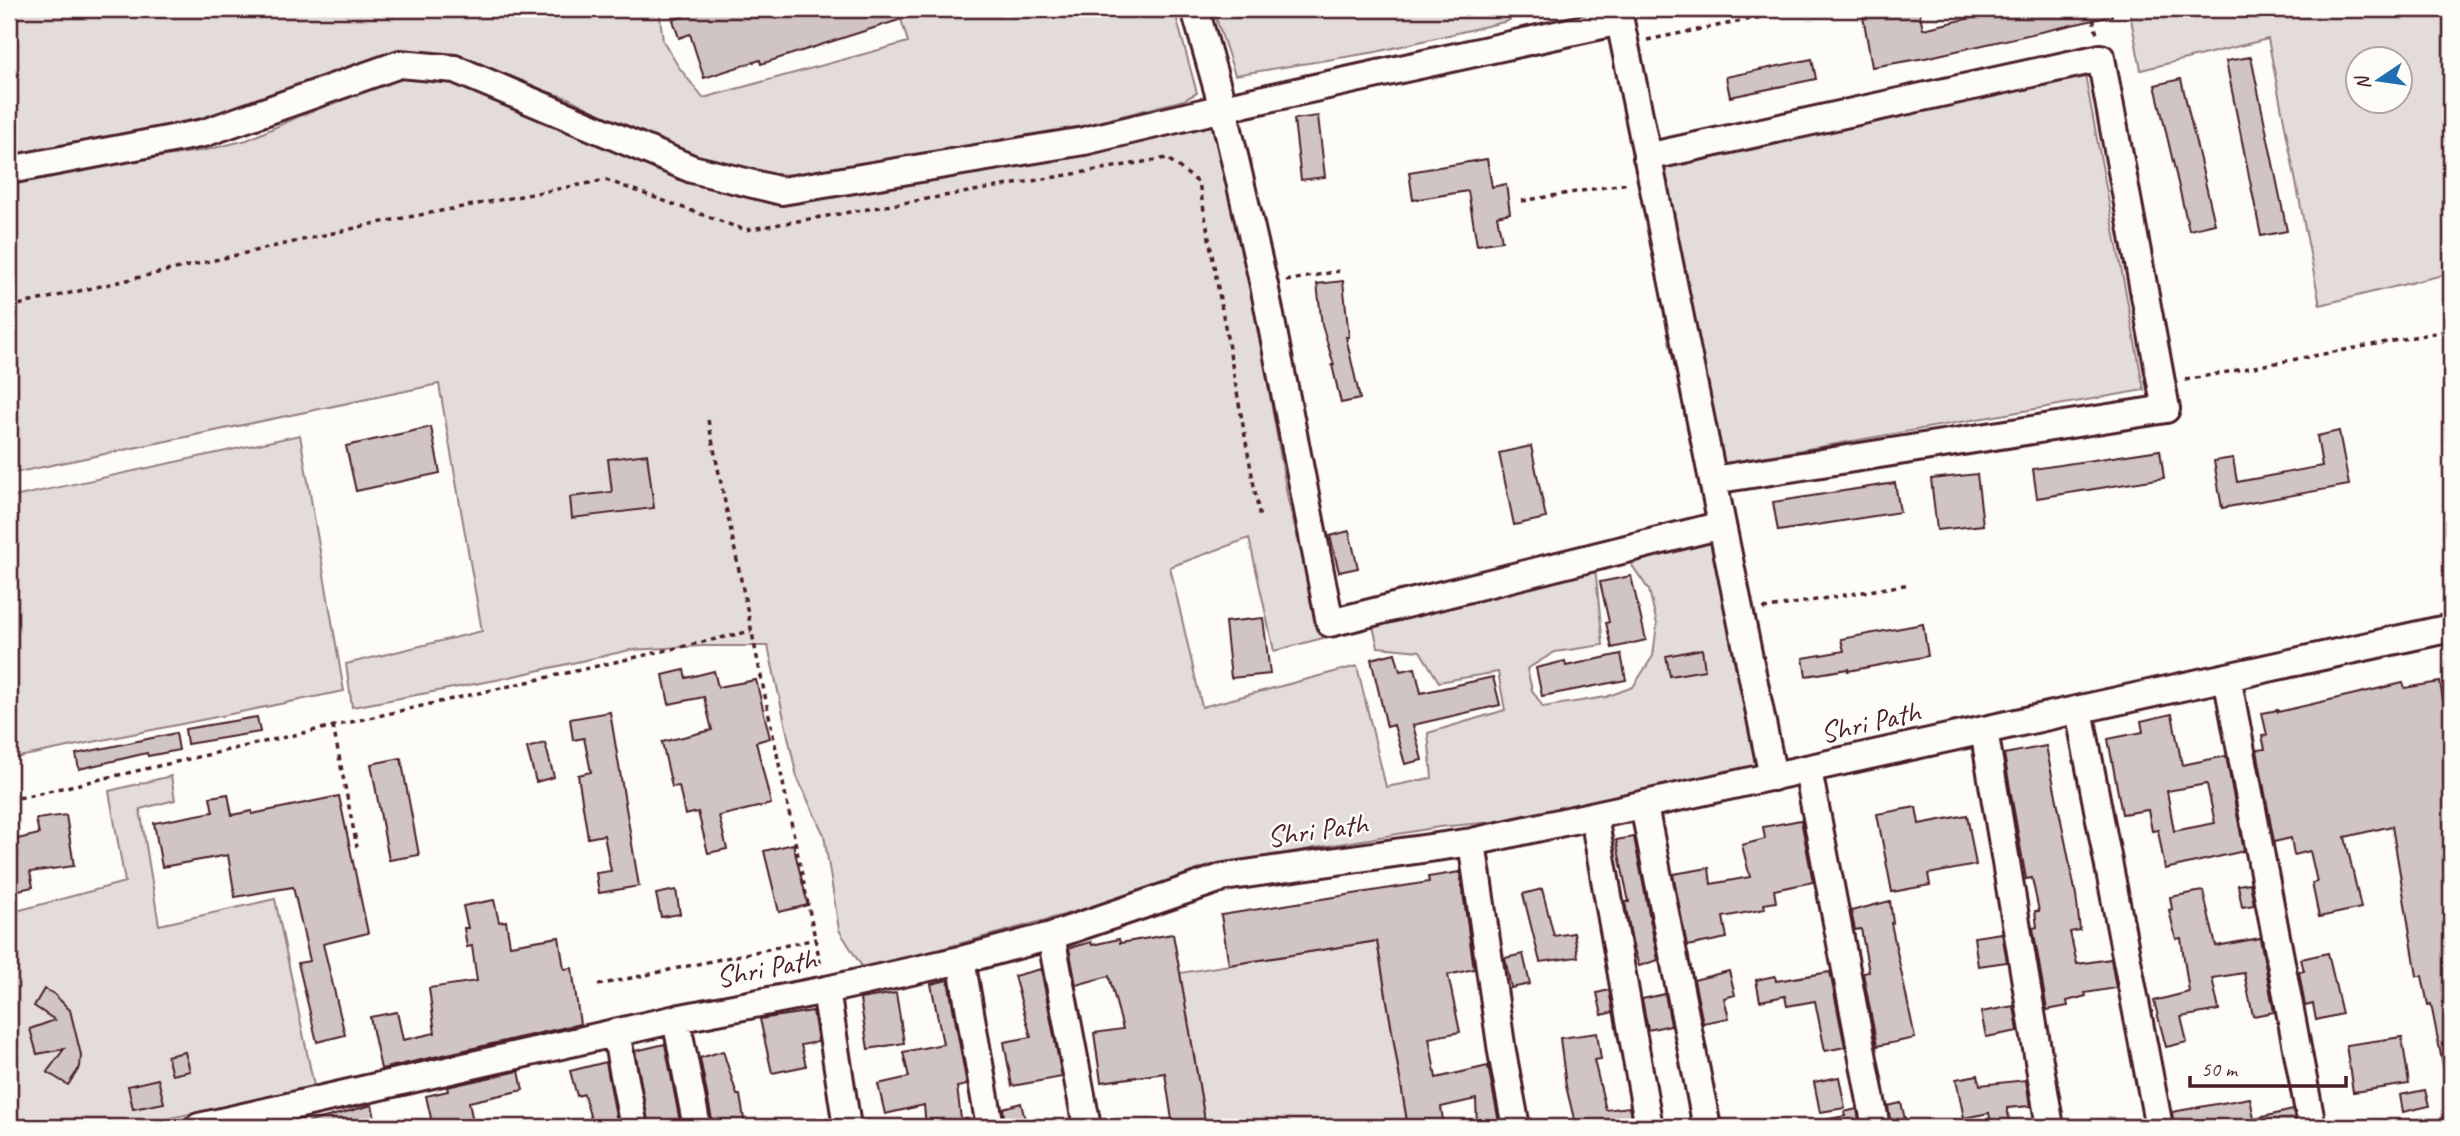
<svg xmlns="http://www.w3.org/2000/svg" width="2460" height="1136" viewBox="0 0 2460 1136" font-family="Caveat,sans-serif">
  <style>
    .green { fill: #e3dcda; stroke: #967e82; stroke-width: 2; fill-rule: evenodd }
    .building { fill: #d0c5c4; stroke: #4a1f2b; stroke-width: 2; fill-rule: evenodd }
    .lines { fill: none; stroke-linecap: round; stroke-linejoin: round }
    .minor-casing { stroke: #4a1f2b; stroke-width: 32 }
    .path { stroke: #4a1f2b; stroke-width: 3.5; stroke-dasharray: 5 5; stroke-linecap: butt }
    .minor { stroke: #fdfcf7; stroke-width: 26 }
    .labels { text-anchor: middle; stroke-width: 5; stroke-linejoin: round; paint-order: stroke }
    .street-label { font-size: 30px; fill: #4a1f2b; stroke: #fdfcf7 }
  </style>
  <rect width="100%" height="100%" fill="#fdfcf7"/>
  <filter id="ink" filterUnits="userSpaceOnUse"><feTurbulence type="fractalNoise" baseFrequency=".0143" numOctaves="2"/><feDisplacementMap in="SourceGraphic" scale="14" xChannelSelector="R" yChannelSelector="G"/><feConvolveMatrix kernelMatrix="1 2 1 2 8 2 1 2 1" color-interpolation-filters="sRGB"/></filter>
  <g filter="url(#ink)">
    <path class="green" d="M9,9H659L663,41L678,66L703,98L908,42L898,9H1174L1197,93L1184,100L1016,143L802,175L746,173L637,133L568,98L453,62L196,125L9,159Z
      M1213,9H1522L1508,21L1376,52L1235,75Z
      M2129,9H2451V273L2320,305L2268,39L2141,70ZM2358,60H2400V102H2358Z
      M393,74L455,77L554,115L694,183L778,200L1027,160L1223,123L1288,500L1323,638L1274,651L1249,538L1170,567L1202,707L1357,666L1386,787L1432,778L1428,733L1505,710L1498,672L1439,682L1420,651L1378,647L1372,622L1595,567L1603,645L1555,652L1527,669L1532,690L1543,707L1606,697L1633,687L1653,656L1657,624L1649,590L1627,558L1709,536L1757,769L1637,791L1515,820L1439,827L1214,865L1096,906L864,970L839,930L824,835L797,777L768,646H702L630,650L496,680L352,707L346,664L482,631L439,384L9,474V180L206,150L247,140Z
      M2085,75L2144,390L1721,464L1656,163Z
      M300,435L344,691L9,759V498Z
      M171,776L175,800L140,809L159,925L275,899L314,1086L131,1127H9V913L125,882L109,791Z
      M1377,941L1408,1127H1206L1180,973Z"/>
    <path class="building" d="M682,9H923L924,12L761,64L760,60L704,78L690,34L679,38L673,20L684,16Z
      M1906,9H1919L1923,29L2010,9H2111L2112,16L1925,58L1872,67L1863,16Z
      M2251,57L2287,231L2261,236L2226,61Z
      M1812,59L1816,79L1730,97L1726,77Z
      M2181,79L2215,224L2189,230L2155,85Z
      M1318,116L1325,177L1301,180L1294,119Z
      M1487,159L1492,187L1506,184L1510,213L1497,216L1502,241L1477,245L1468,191L1413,200L1409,172Z
      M1343,281L1349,337H1346L1360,399L1341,403L1332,365H1334L1322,325L1317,284Z
      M431,427L440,473L356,491L346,446Z
      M2339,431L2349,485L2222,508L2214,461L2233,458L2237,482L2322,466L2317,436Z
      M1531,446L1546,518L1514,525L1499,453Z
      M2160,450L2164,478L2037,498L2033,469Z
      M647,454L654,508L572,518L570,497L612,492L608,459Z
      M1977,474L1983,525L1937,530L1931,479Z
      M1895,483L1900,512L1778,531L1773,502Z
      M1349,531L1358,568L1339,572L1330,536Z
      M1631,576L1646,640L1612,648L1606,623L1609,622L1600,582Z
      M1263,618L1270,674L1231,678L1225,622Z
      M1923,624L1928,656L1848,671V669L1806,676L1803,658L1844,651L1841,639Z
      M1702,649L1705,670L1670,676L1666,656Z
      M1395,653L1400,671L1415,668L1421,693L1493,677L1500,705L1413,725L1422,760L1405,764L1394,725L1387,727L1371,659Z
      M1621,654L1626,680L1542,696L1536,668L1565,661L1566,666Z
      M684,670L686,678L714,671L718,687L756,680L770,738L756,742L771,804L719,816L727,849L708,853L698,812L685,815L679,786L672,787L662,742L712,730L704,697L669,704L663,675Z
      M2440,682L2443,700L2451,698V1066H2443L2431,1004L2428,1005L2422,976H2417L2392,826L2345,837L2361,908L2319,917L2312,883L2317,882L2310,851L2294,855L2291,838L2274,842L2257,750L2265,749L2262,736L2267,735L2262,713L2278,710V712L2403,683L2405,688Z
      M610,712L639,886L599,893L596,873L611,871L604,835L588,838L578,775L591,772L584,738L573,740L570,719Z
      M2172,714L2182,765L2226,756L2244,851L2165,869L2158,830L2152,831L2148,810L2122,814L2108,739L2143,732L2141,721ZM2207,784L2215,823L2174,831L2167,791Z
      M257,717L260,732L187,744L185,729Z
      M176,733L179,750L148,756L147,753L79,769L76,754Z
      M545,743L554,777L536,782L527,748Z
      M2046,746L2076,895L2080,930L2070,932L2077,964L2111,959L2116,988L2085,993L2086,996L2067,1001L2068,1006L2047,1010L2033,928L2037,927L2035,911H2039L2032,878L2026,879L2004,754Z
      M401,758L419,855L389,860L371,764Z
      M228,794L232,815L252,811V814L339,796L368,933L323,944L345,1035L317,1042L298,963L310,961L293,887L235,897L228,855L162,867L154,823L213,812L210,797Z
      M1916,807L1919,824L1967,815L1976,865L1928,874L1930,885L1892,892L1877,814Z
      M66,815L74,866L30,872L33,887L9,892V841L39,834L36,819Z
      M1801,820L1813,882L1774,890L1776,902L1764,904L1765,909L1723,917L1727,938L1687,946L1673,874L1709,868L1711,884L1750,877L1742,845L1765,839L1763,827Z
      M1634,837L1658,960L1639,966L1632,942L1625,902H1629L1616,840Z
      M793,844L808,905L779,912L764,851Z
      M1460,872L1474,969L1448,975L1460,1032L1429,1038L1436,1078L1488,1066L1500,1127H1477L1476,1099L1441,1107L1444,1127H1408L1377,941L1229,965L1221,915L1429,882L1428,877Z
      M2250,883L2254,905L2242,907L2238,885Z
      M1542,889L1554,936L1574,933L1578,957L1540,962L1523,894Z
      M676,890L680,914L661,917L656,894Z
      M2203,891L2216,946L2260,938L2274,1012L2253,1016L2244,973L2212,978L2219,1010L2181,1017L2187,1042L2166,1047L2154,1001L2189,992L2181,938L2176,939L2169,910L2172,909L2170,897Z
      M494,900L499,922L506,921L510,945L559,937L564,969L572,968L580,1024L381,1069L370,1017L397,1012L403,1040L435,1033L429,988L477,981L472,946L467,947L464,928H468L463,906Z
      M1890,901L1893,923H1891L1915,1038L1877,1046L1863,973L1869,972L1861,929L1855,930L1851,911Z
      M2002,933L2007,962L1978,966L1974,937Z
      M1173,934L1180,973L1206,1127H1173L1165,1073L1101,1082L1094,1033L1123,1029L1109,976L1076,985L1069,948L1091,942L1092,945L1119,939L1120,943Z
      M2328,953L2342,1014L2316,1020L2313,1004L2305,1006L2299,972L2304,971L2301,959Z
      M1523,954L1530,984L1511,988L1505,958Z
      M1041,969L1062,1077L1012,1086L1004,1042L1031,1037L1014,976Z
      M1729,971L1735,995L1724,998L1729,1018L1703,1023L1694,980Z
      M1830,972L1845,1047L1825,1051L1815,1001L1787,1006L1785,996L1760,1001L1756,980L1775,976L1776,981Z
      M948,980L967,1085L957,1087L962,1127H926L924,1105L885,1114L878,1084L909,1077L903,1052L943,1044L931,984Z
      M44,989L53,993L70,1010L81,1055L80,1067L68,1085L47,1072L64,1049L37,1054L30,1029L55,1020L34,1006Z
      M1609,990L1613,1012L1602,1015L1597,993Z
      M896,993L904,1043L868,1049L860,999Z
      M1665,994L1671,1025L1648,1030L1642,999Z
      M2014,1006L2018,1031L1986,1037L1981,1012Z
      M813,1011L818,1042L801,1045L806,1066L772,1073L760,1019Z
      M1597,1033L1601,1059L1594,1060L1606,1110L1629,1107L1633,1127H1616V1122L1597,1127H1576L1566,1086L1560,1038Z
      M2402,1037L2409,1084L2353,1092L2346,1045Z
      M665,1044L681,1127H649L635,1051Z
      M723,1051L737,1095H740L745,1125L714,1127L712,1120L700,1058Z
      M185,1052L190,1071L172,1075L167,1056Z
      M606,1062L618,1127H593L584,1094L577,1096L570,1071Z
      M519,1071L523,1090L469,1102L474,1127H433L426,1096L448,1091L447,1087Z
      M1978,1075L1980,1085L2026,1080L2030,1106L2007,1108L2011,1127H1992L1989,1113L1964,1118L1956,1079Z
      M1839,1077L1845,1108L1820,1112L1814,1082Z
      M158,1079L164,1103L133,1109L128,1086Z
      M2425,1090L2429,1106L2403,1112L2400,1095Z
      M2250,1098L2254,1119L2293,1110L2296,1127H2174L2172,1112Z
      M1021,1103L1026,1124L1005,1127L1003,1108Z
      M1901,1103L1907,1127H1891L1888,1106Z
      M372,1105L377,1127H310L309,1122Z
      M1857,1109L1860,1127H1825L1824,1120L1845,1116L1844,1112Z"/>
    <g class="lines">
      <defs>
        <path id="minor" d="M1647,157L2101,58L2166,409L1713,480
          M9,170L204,133L400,64L455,69L692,169L782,191L1084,141L1223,108L1195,9
          M1722,525L1330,623L1264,285L1223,108L1620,21L1773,777
          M2227,677L2312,1127
          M2079,710L2159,1127
          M1984,730L2050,1127
          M1808,770L1876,1127
          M1644,806L1707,1127
          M1594,817L1649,1127
          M1472,842L1502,1052L1516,1127
          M1051,936L1087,1127
          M961,960L990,1127
          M826,990L847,1127
          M676,1019L697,1127
          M616,1033L634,1127
          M199,1127L676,1019L826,990L961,960L1051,936L1224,877L1472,842L2451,628"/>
      </defs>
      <use href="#minor" class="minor-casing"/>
      <path class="path" d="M2091,9L2097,35
        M1647,40L1801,9
        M1522,201L1629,183
        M1286,281L1339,271
        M9,307L377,223L606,180L745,230L1167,158L1199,183L1260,519
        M2185,380L2451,330
        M708,420L821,967
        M1763,609L1910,584
        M333,726L357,847
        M9,800L751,631
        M598,985L816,939"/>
      <use href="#minor" class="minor"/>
    </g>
  </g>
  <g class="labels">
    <g class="street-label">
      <text transform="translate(1870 722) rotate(-13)" y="10">Shri Path</text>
      <text transform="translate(1317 830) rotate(-8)" y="10">Shri Path</text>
      <text transform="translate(766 968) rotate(-11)" y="10">Shri Path</text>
    </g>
  </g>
  <rect width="2460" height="1136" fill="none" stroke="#fdfcf7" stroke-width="35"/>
  <rect x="18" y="18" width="2425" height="1101" fill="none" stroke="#4a1f2b" stroke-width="2.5" filter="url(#ink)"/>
  <g transform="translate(2379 80) rotate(257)"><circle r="33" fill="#fdfcf7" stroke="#b5a4a5" stroke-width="2"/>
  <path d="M0-5L12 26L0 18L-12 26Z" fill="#1f6fb2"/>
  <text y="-10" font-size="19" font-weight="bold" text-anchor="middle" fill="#4a1f2b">N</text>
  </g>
  <path d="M2190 1076v10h156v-10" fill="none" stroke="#4a1f2b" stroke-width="3.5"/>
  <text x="2201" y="1076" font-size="21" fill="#4a1f2b" stroke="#fdfcf7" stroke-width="5" paint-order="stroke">50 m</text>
</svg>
